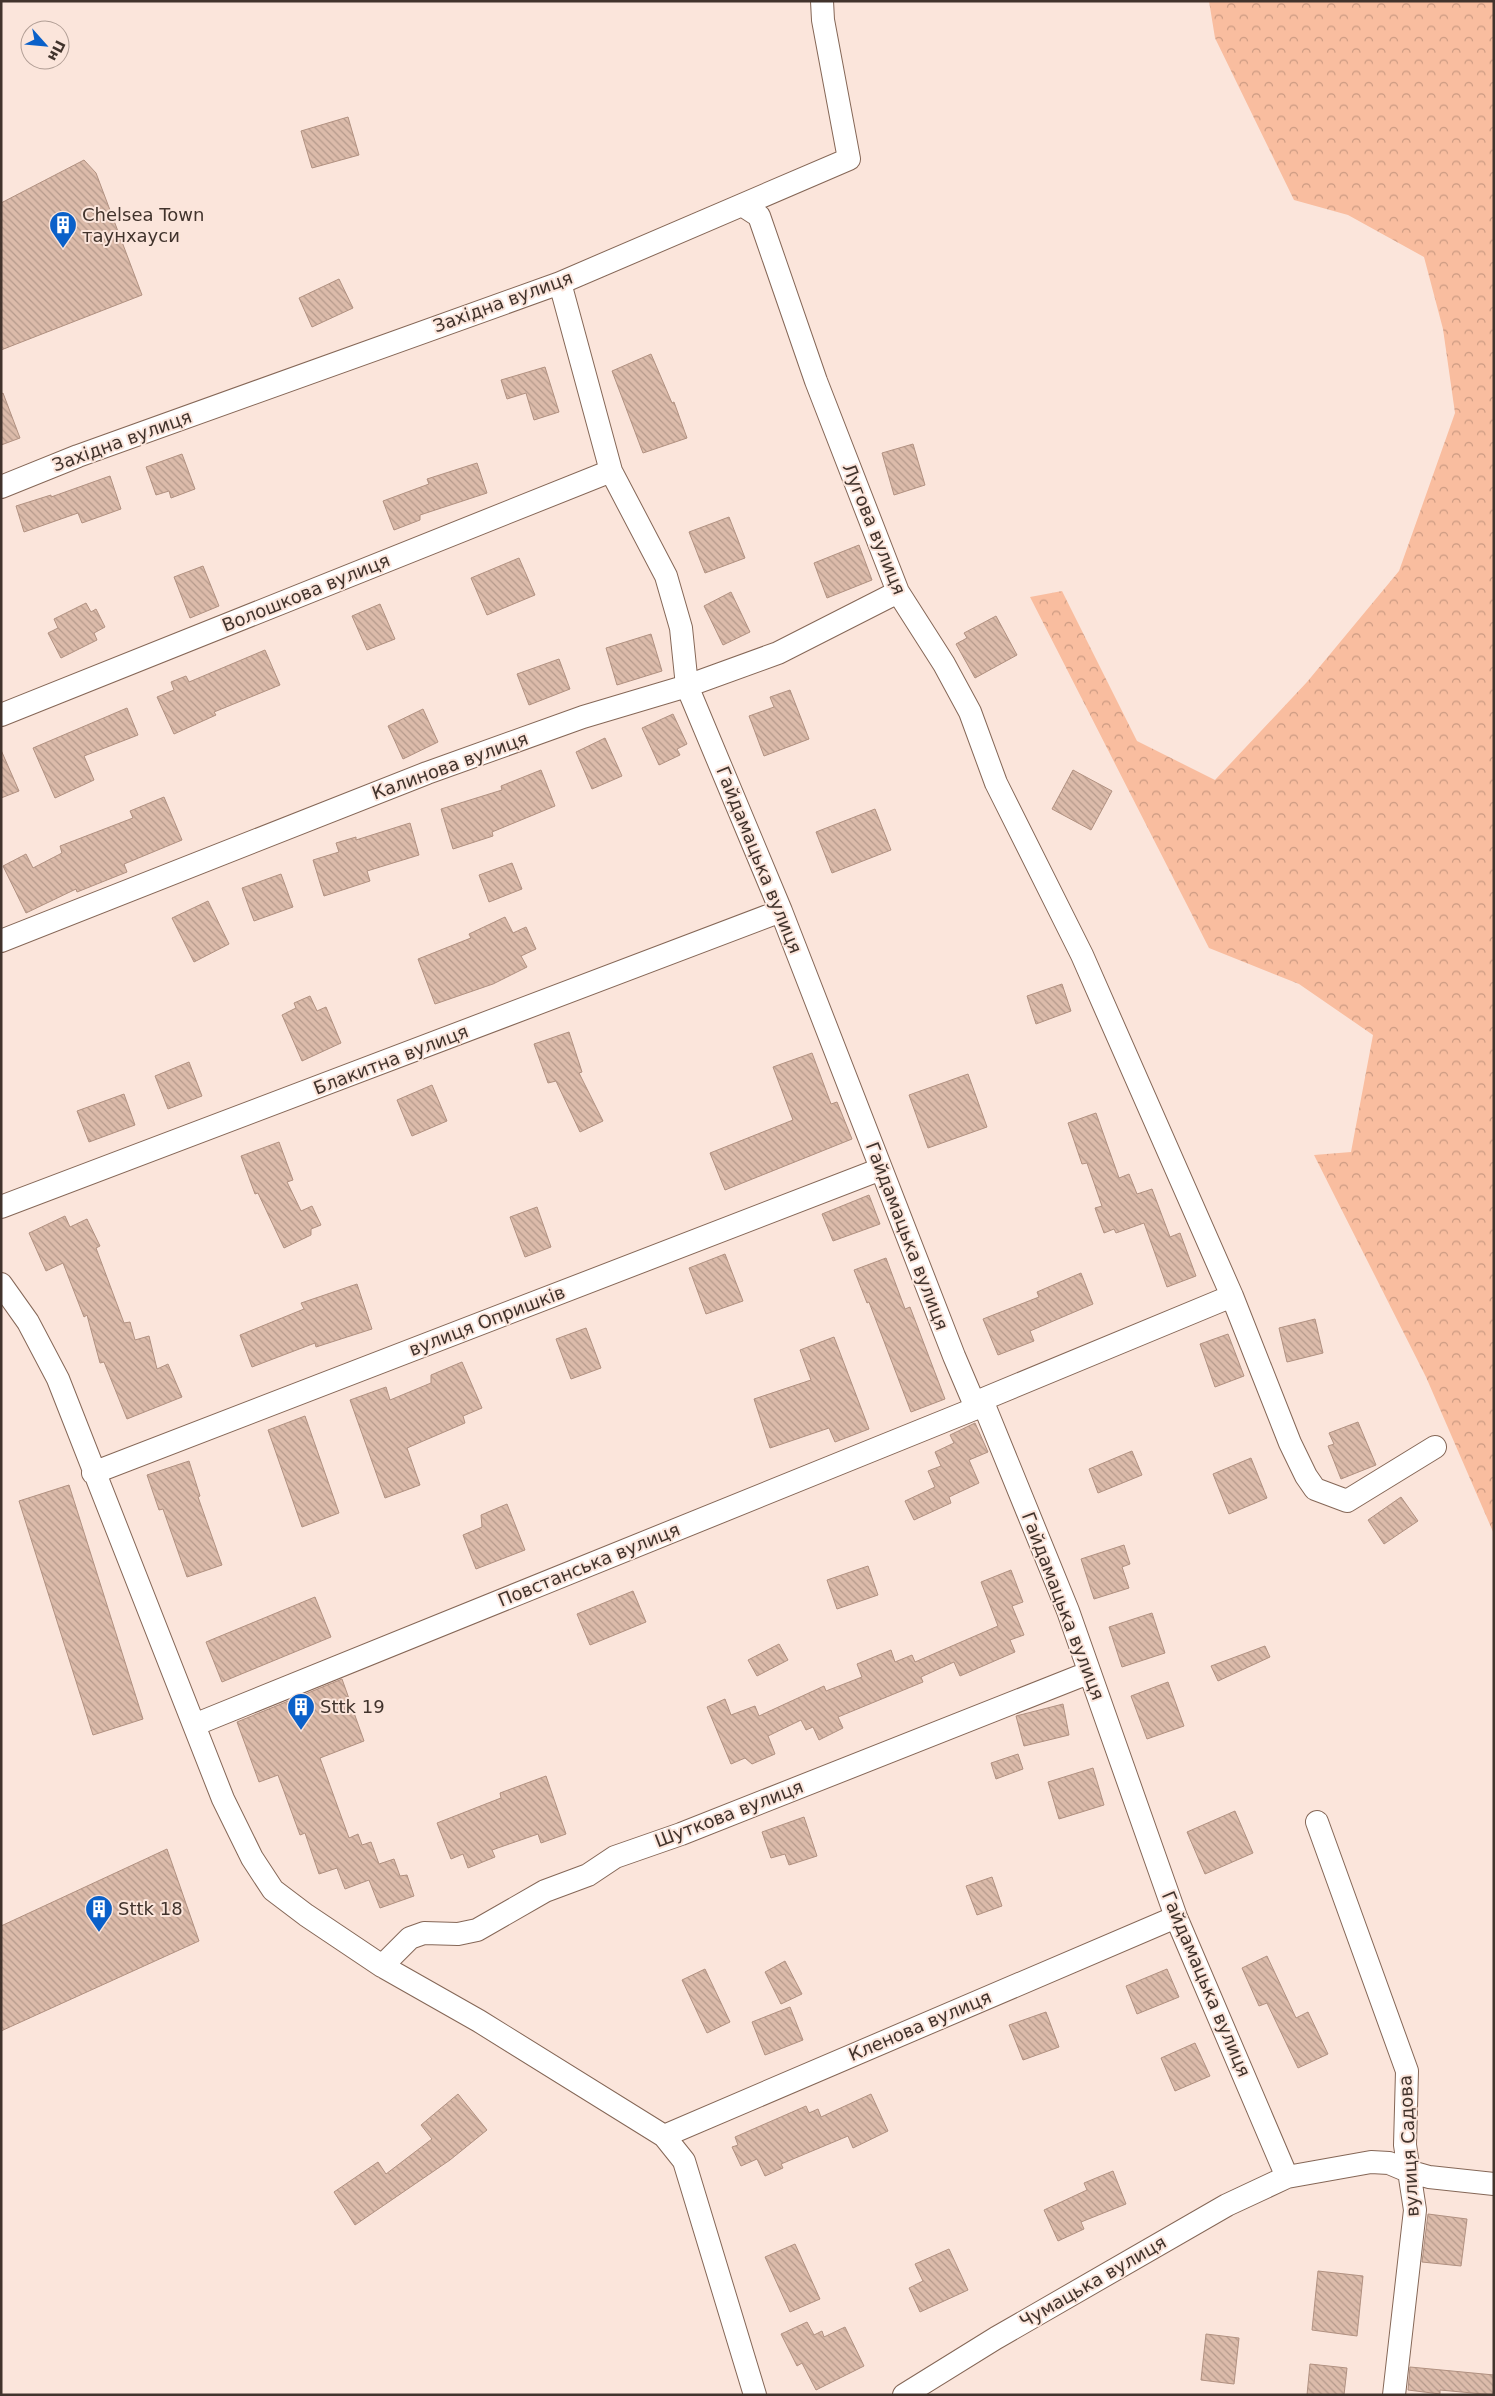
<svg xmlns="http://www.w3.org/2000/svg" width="1495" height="2396" viewBox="0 0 1495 2396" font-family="'DejaVu Sans',sans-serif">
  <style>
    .forest { fill: url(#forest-crowns) }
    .building { fill: url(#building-back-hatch); stroke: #b19181 }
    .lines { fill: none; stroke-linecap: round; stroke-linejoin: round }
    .street-casing { stroke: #856757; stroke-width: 24 }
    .street { stroke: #fff; stroke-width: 22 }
    .labels { text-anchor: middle; stroke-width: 4; stroke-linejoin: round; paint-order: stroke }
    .poi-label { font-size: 18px; fill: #41332c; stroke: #fbe5db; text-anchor: start }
    .street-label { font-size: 18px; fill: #41332c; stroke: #fbe5db }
  </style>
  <defs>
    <pattern id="forest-crowns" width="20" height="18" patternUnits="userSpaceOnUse" patternTransform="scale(1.25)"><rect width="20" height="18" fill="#f9bd9f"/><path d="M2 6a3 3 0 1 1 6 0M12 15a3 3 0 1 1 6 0" fill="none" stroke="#cb9a82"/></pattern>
    <pattern id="building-back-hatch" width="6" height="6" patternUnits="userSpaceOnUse" patternTransform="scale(1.25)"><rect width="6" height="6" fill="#dcbbaa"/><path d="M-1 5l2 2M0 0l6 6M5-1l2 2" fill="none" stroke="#b4998b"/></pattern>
  </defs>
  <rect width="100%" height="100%" fill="#fbe5db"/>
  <path class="forest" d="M1209,1H1494V1534L1426,1377L1314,1155L1351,1152L1373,1035L1299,984L1209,948L1030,597L1062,591L1137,741L1215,780L1307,682L1399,571L1455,413L1443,329L1424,257L1348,215L1294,200L1215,38Z"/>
  <path class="building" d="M348,117L359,155L312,168L301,131Z
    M84,160L96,173L142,295L1,350V203Z
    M339,279L353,308L312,327L299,298Z
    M651,354L672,403L674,402L687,438L643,453L612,371Z
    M545,367L559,412L534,420L526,393L507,399L501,380Z
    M3,393L20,438L1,445V394Z
    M913,444L925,485L894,495L882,453Z
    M182,454L195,489L171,498L169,491L156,495L146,467Z
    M477,463L487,493L420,515V520L394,530L383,501L429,484L427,479Z
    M110,476L121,509L82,523L78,513L24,532L16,506L51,495V497Z
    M729,517L745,558L705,573L689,532Z
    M859,545L872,580L827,598L814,563Z
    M519,558L535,595L487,615L471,578Z
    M203,566L219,606L190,618L174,577Z
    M731,592L750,632L723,645L704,606Z
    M86,603L91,612L96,609L105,627L94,633L97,640L61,658L48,633L58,628L54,619Z
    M380,604L395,639L367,650L352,616Z
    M996,616L1017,655L975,678L956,644L967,638L964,633Z
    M651,634L662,671L617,685L606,648Z
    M265,650L280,685L214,712L216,715L174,734L157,697L174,690L171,682L186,676L189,682Z
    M559,659L570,689L529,705L517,674Z
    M790,690L809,739L764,756L749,716L774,707L770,697Z
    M127,708L138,735L84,756L94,780L55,798L33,748Z
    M423,709L438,742L403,759L388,726Z
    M673,714L687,744L677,749L680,755L659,765L642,728Z
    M605,738L622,776L592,789L576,752Z
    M1,750L19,791L1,798Z
    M541,770L555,806L492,832L493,836L453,849L441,809L502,790L501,786Z
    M1073,770L1112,791L1091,830L1052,809Z
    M164,797L182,840L124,864L127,872L77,892L76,889L26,913L3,866L26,854L33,868L62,853L60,846L133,818L130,811Z
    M875,809L891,850L832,873L816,832Z
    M410,823L419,855L367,871L370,881L324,896L313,860L339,852L336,843L356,837V840Z
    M512,863L522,889L489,902L479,875Z
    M281,874L293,907L254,921L242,888Z
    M208,901L229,944L194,962L172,918Z
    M505,917L513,933L526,927L536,949L521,956L527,967L493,984L435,1004L418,959L471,938L469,934Z
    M1062,984L1071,1011L1036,1024L1027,996Z
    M310,996L317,1011L326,1007L341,1043L302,1061L282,1015L296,1008L294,1003Z
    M569,1032L582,1072L579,1073L603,1121L580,1132L556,1081L548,1083L534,1044Z
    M812,1053L831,1104L837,1102L852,1139L725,1190L710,1153L793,1120L773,1067Z
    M189,1062L202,1096L168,1109L155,1076Z
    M968,1074L987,1127L928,1148L909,1095Z
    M432,1085L447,1121L412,1136L397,1100Z
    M124,1094L135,1125L89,1142L77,1111Z
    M1096,1113L1119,1178L1129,1174L1137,1194L1152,1189L1170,1237L1180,1233L1196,1276L1167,1287L1144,1223L1116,1233L1114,1229L1104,1233L1095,1208L1102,1206L1087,1163L1082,1164L1068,1123Z
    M279,1142L293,1180L287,1182L301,1211L312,1206L321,1225L311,1229V1235L284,1248L258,1193L255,1194L241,1156Z
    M869,1195L880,1224L833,1241L822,1214Z
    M537,1207L551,1247L525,1257L510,1217Z
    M65,1216L70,1227L87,1219L100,1246L96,1248L124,1323L130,1322L135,1340L149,1336L157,1369L168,1364L182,1397L127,1419L104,1362L100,1363L87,1315L84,1317L63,1263L46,1271L29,1233Z
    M725,1254L743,1301L706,1314L689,1268Z
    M886,1258L905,1309L910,1307L945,1399L911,1412L869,1302L867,1303L854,1270Z
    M1081,1273L1093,1304L1030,1331L1034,1341L998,1355L983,1319L1039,1297L1037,1292Z
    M357,1284L372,1329L316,1347L315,1343L252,1367L240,1335L304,1309L301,1303Z
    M1315,1319L1323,1353L1287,1362L1279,1328Z
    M586,1328L601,1368L571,1379L556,1339Z
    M1228,1334L1244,1376L1215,1387L1200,1344Z
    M834,1337L869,1429L835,1442L829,1428L770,1448L754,1399L811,1380L800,1350Z
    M462,1362L482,1408L463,1416L465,1423L407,1448L420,1485L385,1498L350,1400L386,1387L390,1400L431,1383V1375Z
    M305,1416L339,1513L302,1527L268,1430Z
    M1358,1422L1376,1465L1341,1479L1328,1446L1334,1444L1329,1433Z
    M975,1423L988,1452L969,1460L979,1483L949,1497L951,1503L914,1520L905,1501L935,1487L928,1471L941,1466L935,1452L954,1443L950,1435Z
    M1132,1451L1142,1475L1098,1493L1089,1469Z
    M1251,1458L1267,1498L1229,1514L1213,1474Z
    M189,1461L200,1496L198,1497L222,1565L187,1577L163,1509L159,1510L147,1475Z
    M69,1485L143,1719L93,1735L19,1501Z
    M1401,1497L1418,1521L1384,1544L1368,1520Z
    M507,1504L525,1550L476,1569L463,1535L482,1527L481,1515Z
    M1124,1545L1130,1564L1122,1567L1129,1588L1094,1599L1081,1559Z
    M868,1566L878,1595L837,1609L827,1580Z
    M1011,1570L1023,1602L1012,1606L1024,1635L1010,1640L1015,1652L960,1676L954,1662L921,1677L923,1682L838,1717L843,1728L819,1740L813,1727L806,1730L801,1720L768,1736L775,1754L752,1764L745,1758L731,1764L707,1707L725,1699L731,1715L755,1706L759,1716L824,1686L826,1691L862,1677L857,1664L891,1650L895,1662L912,1655L915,1662L998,1626L981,1582Z
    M633,1591L646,1622L590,1645L577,1614Z
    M315,1597L331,1637L222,1682L206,1642Z
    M1152,1613L1165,1653L1122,1667L1109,1627Z
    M779,1644L788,1660L757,1676L748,1660Z
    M1265,1646L1270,1657L1218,1681L1211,1666Z
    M342,1679L364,1741L320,1758L349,1838L358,1834L362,1845L371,1842L379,1864L394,1859L400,1876L407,1875L414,1896L380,1908L369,1880L345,1889L337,1868L319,1874L305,1833L300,1835L278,1775L259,1782L237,1722Z
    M1168,1682L1184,1726L1147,1739L1131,1696Z
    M1063,1704L1069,1735L1024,1746L1016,1716Z
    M1018,1754L1023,1769L996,1779L991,1763Z
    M1093,1768L1104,1805L1059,1819L1048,1782Z
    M546,1776L566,1834L541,1843L538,1834L492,1850L495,1857L468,1868L463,1854L451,1859L437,1823L501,1798L500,1793Z
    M1235,1811L1253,1853L1205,1874L1187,1832Z
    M804,1817L817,1856L789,1865L785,1854L771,1858L762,1832Z
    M167,1849L199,1941L1,2031V1926Z
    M992,1877L1002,1906L977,1915L966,1886Z
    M1267,1956L1296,2018L1308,2012L1328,2054L1298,2068L1267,2003L1259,2006L1242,1968Z
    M785,1961L802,1994L781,2004L765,1972Z
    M705,1969L730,2022L707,2033L682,1980Z
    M1167,1969L1179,1997L1137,2014L1126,1986Z
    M790,2007L803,2040L765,2055L752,2022Z
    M1046,2012L1059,2047L1023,2060L1009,2025Z
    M1195,2043L1210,2076L1175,2091L1161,2058Z
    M458,2094L487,2130L450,2160L355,2225L334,2192L378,2162L386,2174L432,2139L421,2125Z
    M871,2094L888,2131L853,2148L848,2136L781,2164L783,2168L765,2176L757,2159L741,2166L732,2147L738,2145L735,2137L806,2106L809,2113L818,2109L821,2117Z
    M1113,2171L1126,2204L1081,2222L1084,2229L1058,2241L1044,2210L1087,2190L1084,2183Z
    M1428,2214L1467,2219L1461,2266L1422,2262Z
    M795,2244L820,2299L790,2312L765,2257Z
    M949,2249L968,2290L920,2312L909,2288L923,2281L915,2264Z
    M1318,2271L1363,2276L1357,2336L1312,2330Z
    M807,2322L814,2335L822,2331L824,2337L845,2327L864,2366L816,2390L802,2363L797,2366L781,2334Z
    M1206,2334L1239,2338L1234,2384L1201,2380Z
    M1310,2364L1347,2368L1344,2395H1307Z
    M1410,2367L1494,2375V2395L1440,2390V2394L1408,2390Z"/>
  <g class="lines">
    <defs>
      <path id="street" d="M742,205L759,216L816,381L898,592L944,664L970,712L996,783L1082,955L1232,1296L974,1403
        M560,283L611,471L666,576L681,628L687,686L781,911L954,1356L974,1403L984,1405L1068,1611L1176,1917L1287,2177
        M1,487L78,456L560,283L849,159L823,20L822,1
        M1,715L611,471
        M1,941L427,773L583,717L687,686L778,653L898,592
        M1,1207L781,911
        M1,1284L28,1322L58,1379L223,1799L252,1858L273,1890L306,1915L382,1966L479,2021L664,2136L684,2161L755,2395
        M1232,1296L1290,1443L1306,1476L1315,1489L1347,1501L1435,1447
        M93,1473L881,1169
        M194,1725L984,1405
        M1317,1822L1407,2071L1405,2145L1415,2210L1394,2395
        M382,1966L410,1938L424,1933L458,1934L477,1930L545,1891L588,1875L615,1857L681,1834L1088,1673
        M664,2136L1176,1917
        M904,2395L996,2338L1227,2205L1287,2177L1371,2162L1389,2163L1408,2171L1429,2177L1494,2184"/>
    </defs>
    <use href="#street" class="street-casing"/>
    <use href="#street" class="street"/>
  </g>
  <defs>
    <symbol id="building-pin" viewBox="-11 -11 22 30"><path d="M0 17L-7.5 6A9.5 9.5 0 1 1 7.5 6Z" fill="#0a60c9" stroke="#fbe5db"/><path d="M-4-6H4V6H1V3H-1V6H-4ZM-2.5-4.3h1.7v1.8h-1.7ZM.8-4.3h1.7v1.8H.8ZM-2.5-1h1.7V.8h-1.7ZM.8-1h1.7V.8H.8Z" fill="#fff"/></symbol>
  </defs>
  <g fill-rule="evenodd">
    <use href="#building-pin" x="47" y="209" width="32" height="43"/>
    <use href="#building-pin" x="285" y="1691" width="32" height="43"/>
    <use href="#building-pin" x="83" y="1893" width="32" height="43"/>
  </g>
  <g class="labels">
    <g class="poi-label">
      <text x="82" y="221">Chelsea Town<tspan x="82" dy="21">таунхауси</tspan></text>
      <text x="320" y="1713">Sttk 19</text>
      <text x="118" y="1915">Sttk 18</text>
    </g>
    <g class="street-label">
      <text transform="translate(503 302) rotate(-20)" y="6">Західна вулиця</text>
      <text transform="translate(122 441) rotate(-20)" y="6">Західна вулиця</text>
      <text transform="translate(874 529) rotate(68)" y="6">Лугова вулиця</text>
      <text transform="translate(306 593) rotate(-22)" y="6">Волошкова вулиця</text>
      <text transform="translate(450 766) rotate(-20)" y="6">Калинова вулиця</text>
      <text transform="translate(759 860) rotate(68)" y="6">Гайдамацька вулиця</text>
      <text transform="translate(391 1060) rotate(-21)" y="6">Блакитна вулиця</text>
      <text transform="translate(907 1236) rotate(69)" y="6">Гайдамацька вулиця</text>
      <text transform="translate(487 1321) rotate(-21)" y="6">вулиця Опришків</text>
      <text transform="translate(589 1565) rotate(-22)" y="6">Повстанська вулиця</text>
      <text transform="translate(1063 1606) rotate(69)" y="6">Гайдамацька вулиця</text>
      <text transform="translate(729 1814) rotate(-21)" y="6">Шуткова вулиця</text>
      <text transform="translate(1206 1984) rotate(67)" y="6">Гайдамацька вулиця</text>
      <text transform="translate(920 2026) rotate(-23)" y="6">Кленова вулиця</text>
      <text transform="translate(1409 2146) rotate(-93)" y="6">вулиця Садова</text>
      <text transform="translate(1093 2282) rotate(-30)" y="6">Чумацька вулиця</text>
    </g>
  </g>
  <rect width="1495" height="2396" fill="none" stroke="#41332c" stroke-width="5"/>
  <g transform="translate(45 45) rotate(117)"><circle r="24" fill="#fbe5db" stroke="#b19e95"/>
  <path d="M0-4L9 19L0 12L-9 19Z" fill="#0a60c9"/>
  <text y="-8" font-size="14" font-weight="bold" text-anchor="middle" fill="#41332c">Пн</text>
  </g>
</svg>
